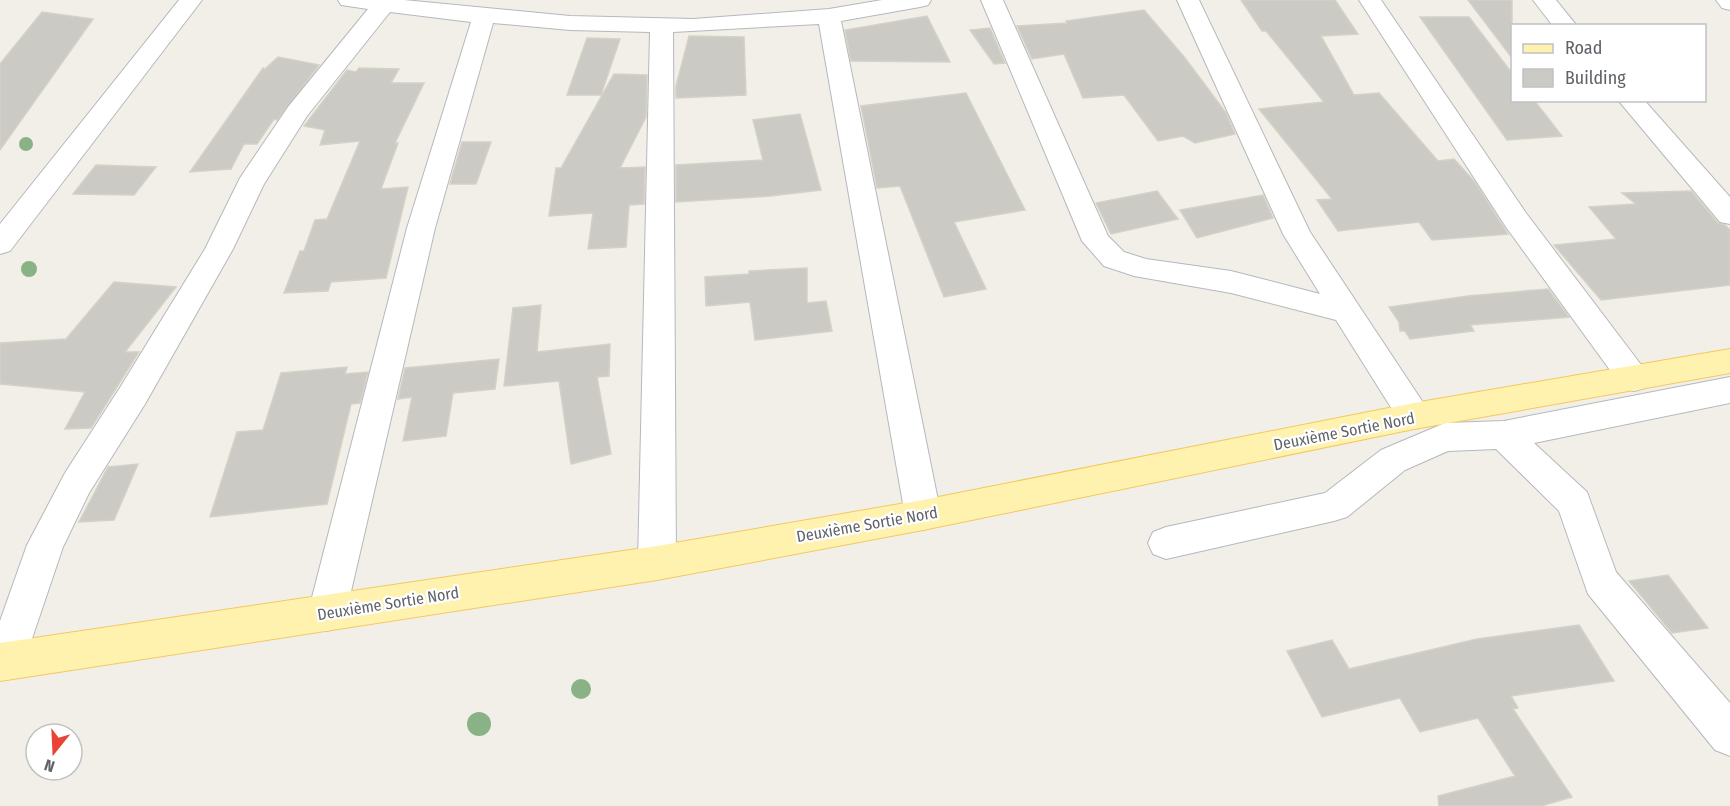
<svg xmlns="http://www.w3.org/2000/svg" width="1730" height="806" viewBox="0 0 1730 806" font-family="'Fira Sans Condensed',sans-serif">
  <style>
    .building { fill: #cccac5; stroke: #d6d1c6; stroke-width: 1.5 }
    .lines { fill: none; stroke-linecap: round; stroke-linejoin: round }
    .street-casing { stroke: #b5b8bc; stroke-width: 2 }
    .primary-casing { stroke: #f2c960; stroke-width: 2 }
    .street { fill: #fff; fill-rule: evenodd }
    .primary { fill: #fff2af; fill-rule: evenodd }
    .tree { fill: #89b387 }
    .labels { text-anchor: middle; stroke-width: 4.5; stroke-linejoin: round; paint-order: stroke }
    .street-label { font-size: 16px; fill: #5f6368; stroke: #fff }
  </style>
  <rect width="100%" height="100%" fill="#f1efe8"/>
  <path class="building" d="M1241,0H1335L1358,34L1321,36L1354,95L1379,93L1438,161L1454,159L1474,181L1508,234L1432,240L1419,222L1338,231L1317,200L1332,199L1259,109L1324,102L1266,31H1262Z
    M1468,0H1512V58Z
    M1144,10L1185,58L1226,113L1235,134L1195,143L1183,136L1158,141L1124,95L1083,98L1064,54L1032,59L1017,26L1067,23L1066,21Z
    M42,12L93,19L0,150V64Z
    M927,16L950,62L851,61L845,30Z
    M1420,17H1469L1512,73V100H1534L1562,136L1507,140Z
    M990,28L1005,63L994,64L970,30Z
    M689,36L744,37L746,95L676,98V86Z
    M587,38L620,39L601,95H567Z
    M278,57L319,65L277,120L274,119L257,144H244L231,169L190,172L263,68L265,69Z
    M359,68L399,69L391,83H424L395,143H398L381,189L408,187L386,278L331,282L328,291L284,293L300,251H304L315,220L327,219L360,141L320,145L325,130L304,126L347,70L356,72Z
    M614,74L647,75L646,117L620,168L645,167L644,204L629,205L626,247L588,249L593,213L549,216L556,168H561Z
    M966,93L1025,210L954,222L986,289L944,297L900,186L877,188L861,106Z
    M800,114L821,190L770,196L676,202V165L763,160L753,120Z
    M462,142H491L476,184H450Z
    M96,165L156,167L134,195L73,194Z
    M1157,191L1178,219L1111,234L1096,203Z
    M1691,191L1718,223L1725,225L1730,230V285L1601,300L1554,245L1616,239L1589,207L1636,204L1622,193Z
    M1263,195L1273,218L1197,238L1180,210Z
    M807,268V303L826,301L832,331L755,340L750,302L706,306L705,277L749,274V271Z
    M114,282L176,287L125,352H139L91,428L65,429L85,392L0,384V343L66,339Z
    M1548,289L1569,317L1470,325L1474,331L1410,339L1405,331H1400L1399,322L1389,307L1468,296Z
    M541,305L537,352L610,344L609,376L597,377L611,454L571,464L559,381L504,386L513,308Z
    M499,359L495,389L453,393L446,436L403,441L412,397L398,399L405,368Z
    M347,367L345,374L368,372L360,403L351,404L327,504L210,517L237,432L263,430L281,373Z
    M138,464L114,520L79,522L108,467Z
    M1668,575L1708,628L1672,633L1629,581Z
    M1579,625L1614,681L1511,696L1518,708L1513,709L1572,797L1541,806H1439L1438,796L1515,776L1478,718L1420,732L1400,698L1322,717L1287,651L1332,640L1349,669L1477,639Z"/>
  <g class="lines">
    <defs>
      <path id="street" d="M179,0H202L10,251L0,254V224Z
        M338,0H404L570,16L693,19L829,9L882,0H931L928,5L920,7L841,21L941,515L936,526L923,530L910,526L905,515L819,24L673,32L676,563L670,575L657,580L644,575L638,563L650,32L570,30L493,23L435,228L346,613L341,626L327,631L313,626L308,613L407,228L471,22L390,12L307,116L264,184L233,249L145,404L89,493L63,547L20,674L6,680L0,678V621L27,545L65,473L121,386L205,249L240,178L288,107L368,9L341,5Z
        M981,0H1003L1108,236L1124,252L1146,259L1231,271L1320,294L1283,234L1177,0H1199L1310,232L1426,407L1431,416L1426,425L1414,429L1402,425L1336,320L1231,293L1134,276L1104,266L1082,241Z
        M1359,0H1381L1526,213L1645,370L1650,379L1645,388L1634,391L1623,388L1506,227Z
        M1533,0H1556L1577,26H1553Z
        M1716,0H1730V10L1722,8Z
        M1618,100H1644L1730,197V224L1720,222Z
        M1730,377V403L1534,443L1587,492L1616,572L1730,703V756L1715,750L1588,594L1559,511L1496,449L1448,451L1405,470L1347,517L1334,521L1166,559L1153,554L1148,543L1153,532L1166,527L1325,493L1381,450L1445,423L1504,421Z"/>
      <path id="primary" d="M1730,349V373L1414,429L923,530L657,580L0,681V643L657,546L923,500L1414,403Z"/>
    </defs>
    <use href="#street" class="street-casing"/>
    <use href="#primary" class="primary-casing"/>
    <use href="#street" class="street"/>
    <use href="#primary" class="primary"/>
  </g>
  <g class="tree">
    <circle cx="26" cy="144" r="7"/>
    <circle cx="29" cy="269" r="8"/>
    <circle cx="581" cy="689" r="10"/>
    <circle cx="479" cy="724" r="12"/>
  </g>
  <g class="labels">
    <g class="street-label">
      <text transform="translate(1344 431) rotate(-11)" y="6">Deuxième Sortie Nord</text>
      <text transform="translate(867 524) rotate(-10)" y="6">Deuxième Sortie Nord</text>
      <text transform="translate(388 603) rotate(-9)" y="6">Deuxième Sortie Nord</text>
    </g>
  </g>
  <rect x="1511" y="24" width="195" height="78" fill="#ffffff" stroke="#bfc1c3" stroke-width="1.5"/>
  <rect x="1523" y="44" width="30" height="9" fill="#fff2af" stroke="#bfc1c3" stroke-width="1.5"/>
  <text x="1565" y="54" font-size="18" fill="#5f6368">Road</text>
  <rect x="1523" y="69" width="30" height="18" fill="#cccac5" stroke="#bfc1c3" stroke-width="1.5"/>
  <text x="1565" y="84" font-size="18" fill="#5f6368">Building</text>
  <g transform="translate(54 752) rotate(198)"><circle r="28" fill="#ffffff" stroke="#bfc1c3" stroke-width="1.5"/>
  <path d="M0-4.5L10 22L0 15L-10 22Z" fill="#ea4335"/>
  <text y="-9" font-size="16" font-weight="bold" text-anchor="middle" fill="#5f6368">N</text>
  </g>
</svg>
